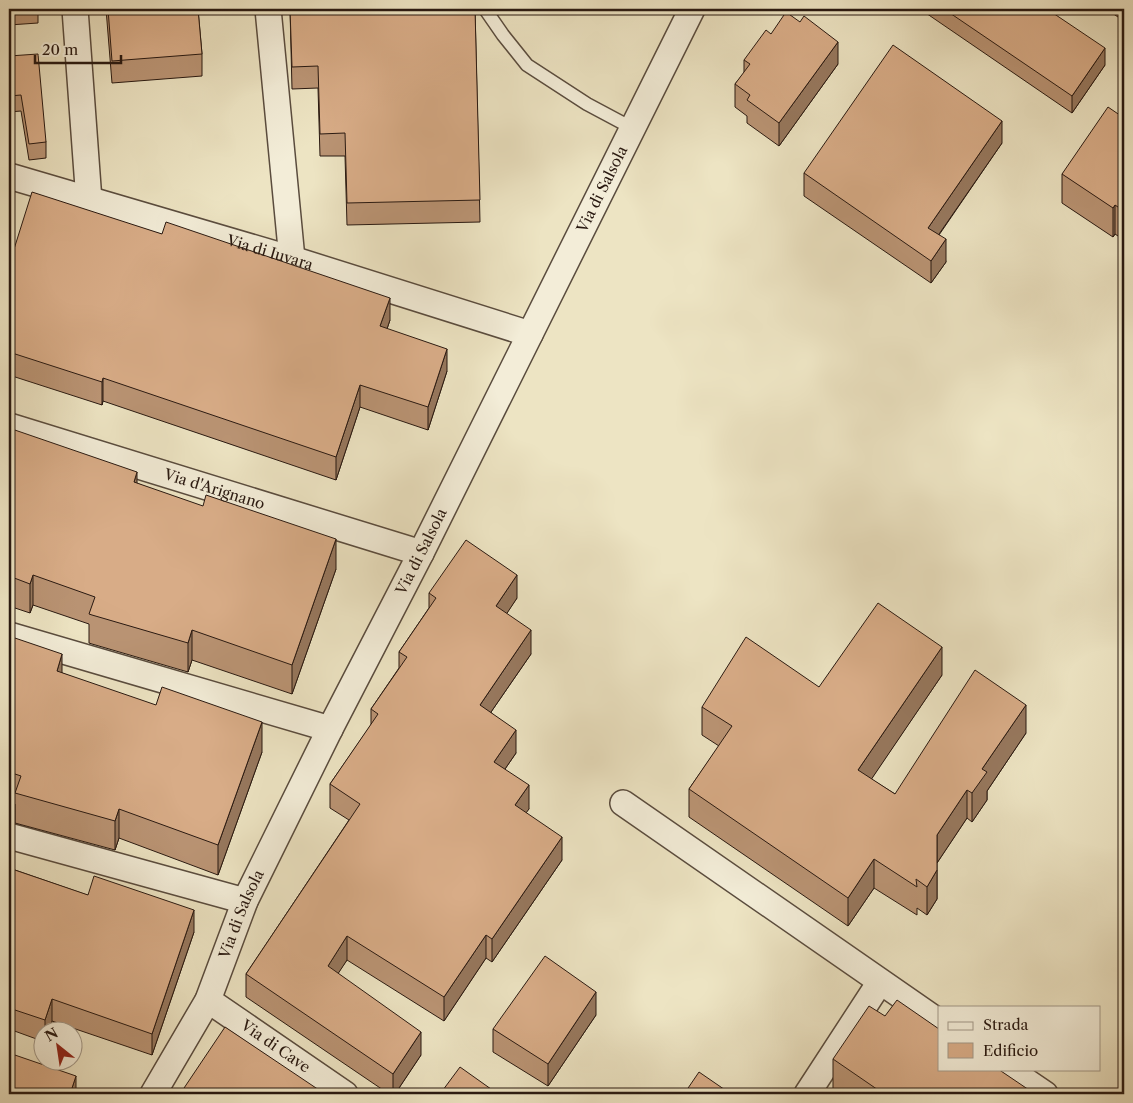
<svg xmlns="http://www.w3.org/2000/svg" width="1133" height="1103" viewBox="0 0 1133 1103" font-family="'Libre Caslon Text',serif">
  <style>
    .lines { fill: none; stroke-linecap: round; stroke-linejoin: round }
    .lane-casing { stroke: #5a4c3e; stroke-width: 15 }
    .street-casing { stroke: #5a4c3e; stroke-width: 28 }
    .lane { stroke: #f3edd8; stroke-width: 12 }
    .street { stroke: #f3edd8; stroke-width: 25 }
    .wall { fill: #ba9474; stroke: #291911 }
    .shaded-wall { fill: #97785e; stroke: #291911 }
    .building { fill: #d8ac87; stroke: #291911 }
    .labels { text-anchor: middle; stroke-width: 4.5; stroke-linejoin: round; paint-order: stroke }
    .street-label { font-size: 15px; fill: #291911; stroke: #f3edd8 }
  </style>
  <rect width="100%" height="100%" fill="#ede4c3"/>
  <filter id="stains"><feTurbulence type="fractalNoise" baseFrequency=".004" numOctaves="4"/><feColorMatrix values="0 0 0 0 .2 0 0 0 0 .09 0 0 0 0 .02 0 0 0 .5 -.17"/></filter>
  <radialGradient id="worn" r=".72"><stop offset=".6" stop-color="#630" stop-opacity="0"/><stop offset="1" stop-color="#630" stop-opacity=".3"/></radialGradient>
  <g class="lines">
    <defs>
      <path id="lane" d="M485,9L503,35L527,65L587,104L632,128"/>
      <g id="street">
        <path d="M75,9L89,201"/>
        <path d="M268,9L292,259"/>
        <path id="s1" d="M9,176L292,259L530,334"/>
        <path id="s2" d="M9,426L421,553"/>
        <path d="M9,635L330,729"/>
        <path d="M623,803L939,1022"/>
        <path d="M9,836L245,901"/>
        <path id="s3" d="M208,1000L345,1094"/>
        <path d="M1008,1069L1045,1094"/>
        <path id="s4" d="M153,1094L208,1000L245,901L330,729L421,553L692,9"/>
        <path d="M807,1094L880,982"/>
      </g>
    </defs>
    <use href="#lane" class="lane-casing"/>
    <use href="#street" class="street-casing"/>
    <use href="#lane" class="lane"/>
    <use href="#street" class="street"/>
  </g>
  <path class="wall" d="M9,9H38V23L9,25Z
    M106,9H198L202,54V76L112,83Z
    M290,9H475L480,222L347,225L345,156H320L318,88L292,89Z
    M920,9H1047L1105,65L1072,113Z
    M1106,9H1124V21Z
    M771,34L838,64L779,146L747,123V116L735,107V84L744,73V60Z
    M9,56L46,142V158L29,160L21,111L9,112Z
    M1124,118V240L1115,234L1113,237L1062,203V174Z
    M1002,143L939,235L946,262L931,283L804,196V173Z
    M9,265L390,320L387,329L447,371L428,430L360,407L336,480L103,401L102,405L9,375Z
    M9,428L336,569L292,694L192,660L188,672L92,644L89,643V624L33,605L30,613L9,606Z
    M429,593L517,598L506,614L531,654L491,712L516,753L505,769L529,809L526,812L562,860L492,962L486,958L444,1021L347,960L338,973L421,1055L395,1094H389L246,997V974L349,820L330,808V784L371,725V709L399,668V652L429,608Z
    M9,636L62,673L262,752L218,875L119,838L115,850L15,823V804L9,801Z
    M942,675L871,779L895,794L1026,733L987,791V800L972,822L967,818L937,863V899L927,915L917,908V915L874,888L848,926L689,817V789L719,746L702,735V707L819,687Z
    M9,868L194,932L152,1055L52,1021L49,1030H42V1041L9,1029Z
    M596,1015L548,1086L493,1052V1029Z
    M885,1016L1035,1094H841L833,1089V1059Z"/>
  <path class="shaded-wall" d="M838,42V64L779,146V123Z
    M1105,48V65L1072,113V96Z
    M1002,121V143L928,250V228Z
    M1115,205V234L1113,237V208Z
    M946,239V262L931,283V261Z
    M390,298V320L380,349V326Z
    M447,349V371L428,430V407Z
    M103,378V401L102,405V382Z
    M360,385V407L336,480V457Z
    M137,472V502L134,482Z
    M336,539V569L292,694V665Z
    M33,575V605L30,613V584Z
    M517,575V598L496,630V606Z
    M192,630V660L188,672V643Z
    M531,630V654L480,728V705Z
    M942,647V675L858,799V770Z
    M62,654V684L57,671Z
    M1026,705V733L987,791V800L972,822V793L982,769Z
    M262,722V752L218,875V845Z
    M516,730V753L494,785V762Z
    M529,785V809L515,828V805Z
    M967,790V818L937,863V835Z
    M119,809V838L115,850V821Z
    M562,837V860L492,962V939Z
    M874,859V888L848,926V898Z
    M937,870V899L927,915V887Z
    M194,910V932L152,1055V1034Z
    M486,935V958L444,1021V997Z
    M347,936V960L328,989V966Z
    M596,992V1015L548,1086V1064Z
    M52,999V1021L49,1030H45V1020Z
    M421,1032V1055L395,1094H393V1074Z
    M76,1076V1094H70Z"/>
  <path class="building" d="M108,9H198L202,54L112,61Z
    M290,9H475L480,200L347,203L345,133L320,134L318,66L292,67Z
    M944,9H1047L1105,48L1072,96Z
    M786,12L800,22L804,16L838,42L779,123L747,100L750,95L735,84L750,64L744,60L766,30L771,34Z
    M893,45L1002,121L928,228L946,239L931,261L804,173Z
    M38,54L46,142L29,144L21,95L9,96V56Z
    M1108,107L1124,118V211L1115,205L1113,208L1062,174Z
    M32,192L162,234L166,222L390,298L380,326L447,349L428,407L360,385L336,457L103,378L102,382L9,352V265Z
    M9,428L137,472L134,482L203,506L206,495L336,539L292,665L192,630L188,643L92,615L89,614L95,597L33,575L30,584L9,576Z
    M466,540L517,575L496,606L531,630L480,705L516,730L494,762L529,785L515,805L562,837L492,939L486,935L444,997L347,936L328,966L421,1032L393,1074L246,974L360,804L330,784L378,714L371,709L407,657L399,652L436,598L429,593Z
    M878,603L942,647L858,770L895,794L975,670L1026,705L982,769L987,772L972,793L967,790L937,835V870L927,887L916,879L917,887L874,859L848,898L689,789L732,726L702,707L746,637L819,687Z
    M9,636L62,654L57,671L156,705L162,687L262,722L218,845L119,809L115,821L15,793L21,776L9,772Z
    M9,868L88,895L94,876L194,910L152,1034L52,999L45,1020L9,1008Z
    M545,956L596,992L548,1064L493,1029Z
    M897,1000L939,1029V1069H998L1035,1094H884L833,1059L869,1006L885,1016Z
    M225,1027L325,1094H180Z
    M9,1053L76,1076L70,1094H9Z
    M460,1067L498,1094H440Z
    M699,1072L731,1094H684Z"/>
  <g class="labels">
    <g class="street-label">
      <text dy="5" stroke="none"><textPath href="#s4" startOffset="1011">Via di Salsola</textPath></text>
      <text dy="5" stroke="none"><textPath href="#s1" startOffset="272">Via di Iuvara</textPath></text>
      <text dy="5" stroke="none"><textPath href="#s2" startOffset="215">Via d'Arignano</textPath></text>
      <text dy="5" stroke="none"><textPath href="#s4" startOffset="606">Via di Salsola</textPath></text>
      <text dy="5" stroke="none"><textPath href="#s4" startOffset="201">Via di Salsola</textPath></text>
      <text dy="5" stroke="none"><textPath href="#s3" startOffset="82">Via di Cave</textPath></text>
    </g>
  </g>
  <rect width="1133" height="1103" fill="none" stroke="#ede4c3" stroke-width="30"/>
  <rect x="10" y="10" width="1113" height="1083" fill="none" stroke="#291911" stroke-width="2.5"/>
  <rect x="15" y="15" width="1103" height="1073" fill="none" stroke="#291911"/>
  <rect x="938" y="1006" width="162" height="65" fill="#f3edd8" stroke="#a29888"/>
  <rect x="948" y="1022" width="25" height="8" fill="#f3edd8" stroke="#a29888"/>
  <text x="983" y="1030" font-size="15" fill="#291911">Strada</text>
  <rect x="948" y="1043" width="25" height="15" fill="#d8ac87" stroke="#a29888"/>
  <text x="983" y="1056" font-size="15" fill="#291911">Edificio</text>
  <g transform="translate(58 1046) rotate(330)"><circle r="24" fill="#f3edd8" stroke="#a29888"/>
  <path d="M0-4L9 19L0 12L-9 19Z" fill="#8f2418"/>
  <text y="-8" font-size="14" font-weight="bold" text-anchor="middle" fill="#291911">N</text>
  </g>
  <path d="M35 55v8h86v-8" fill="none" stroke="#291911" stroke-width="2.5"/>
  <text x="42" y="55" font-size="15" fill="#291911" stroke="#f3edd8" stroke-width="4" paint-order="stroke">20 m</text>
  <rect width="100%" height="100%" filter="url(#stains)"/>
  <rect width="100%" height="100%" fill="url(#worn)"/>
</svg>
